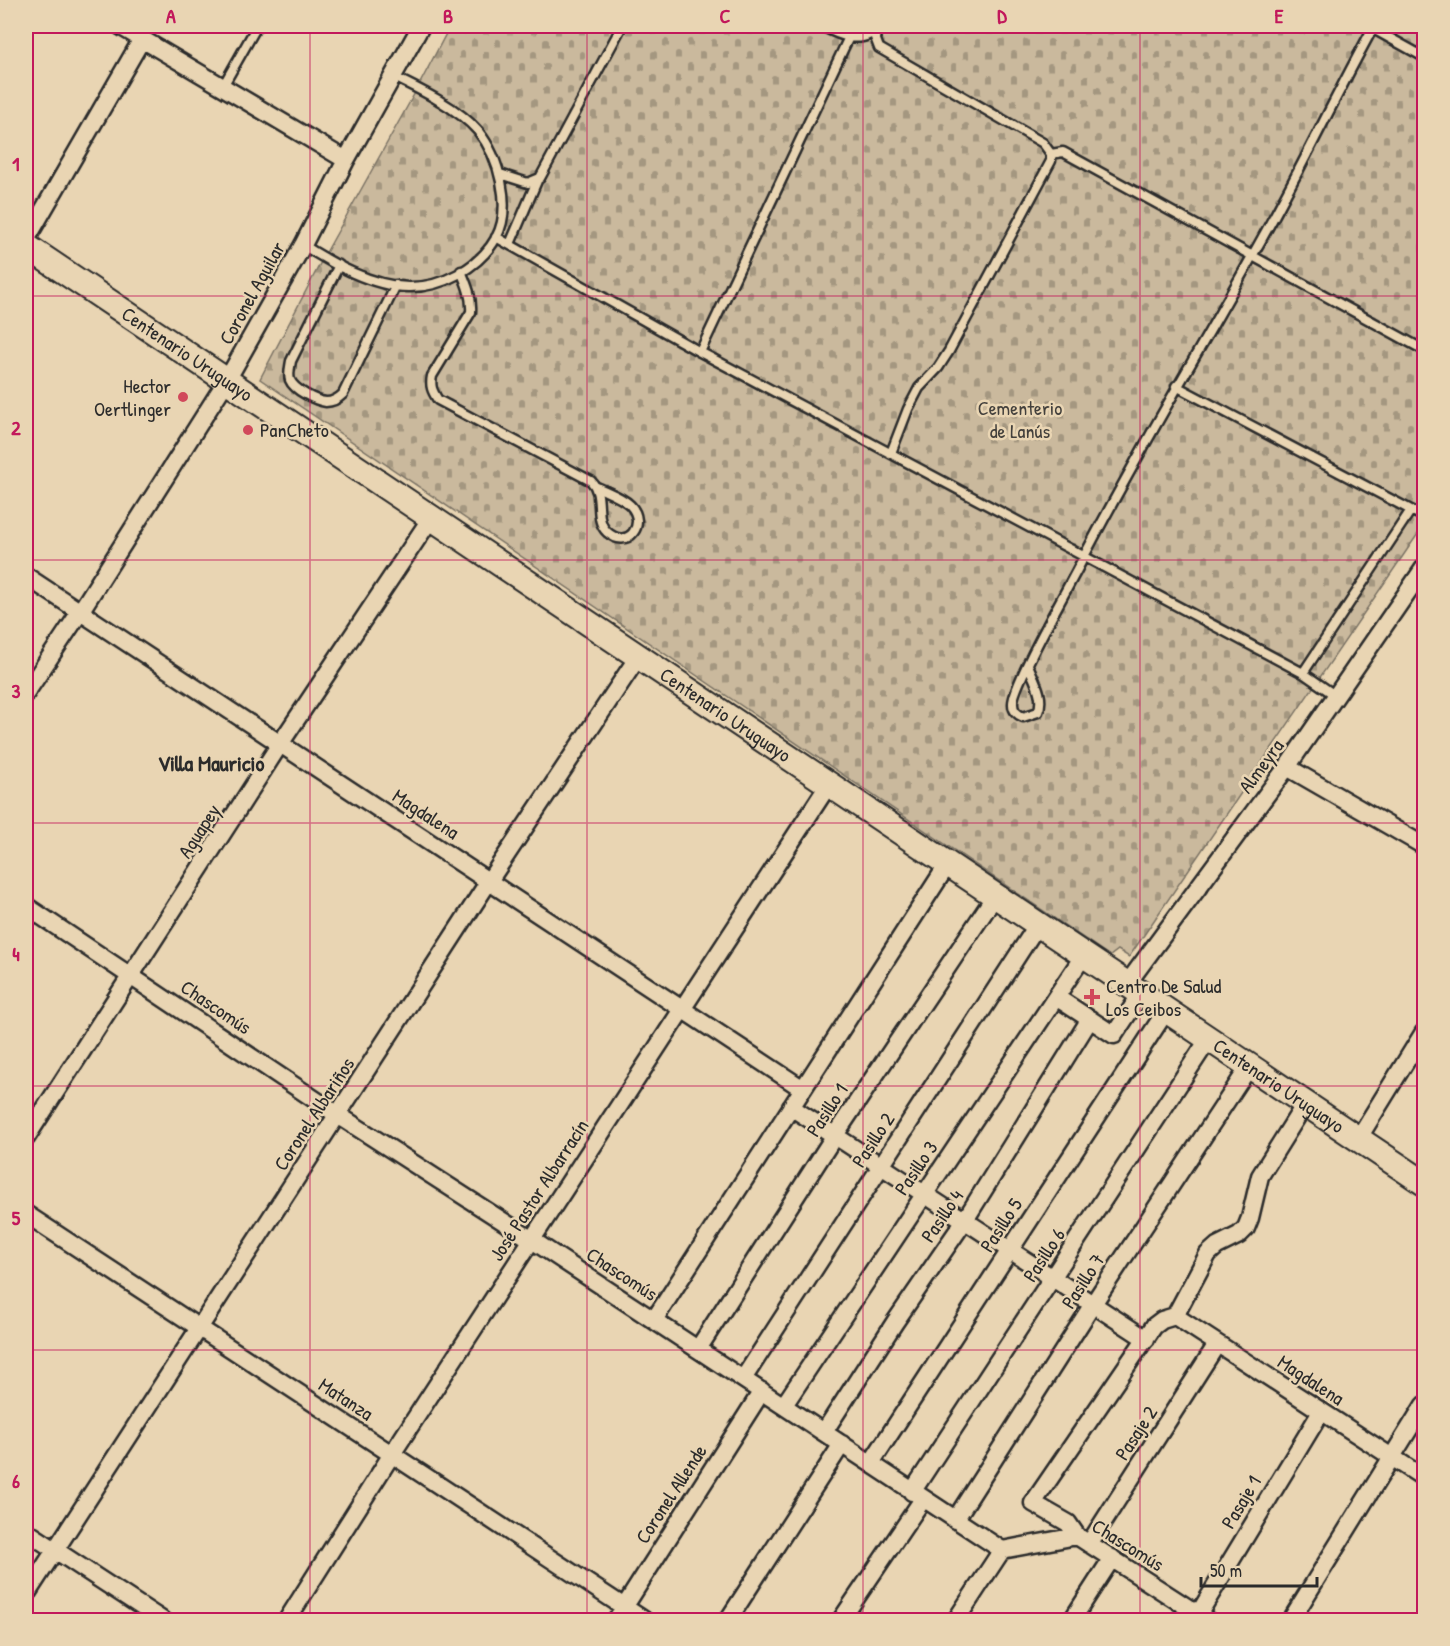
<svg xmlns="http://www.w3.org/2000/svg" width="1450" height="1646" viewBox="0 0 1450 1646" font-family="'Patrick Hand',sans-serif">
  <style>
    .cemetery { fill: url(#cemetery-stones); stroke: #7a7264; stroke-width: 1.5 }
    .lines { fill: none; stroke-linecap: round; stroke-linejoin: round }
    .service-casing { stroke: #2b2b2b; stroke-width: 13 }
    .minor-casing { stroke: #2b2b2b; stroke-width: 21 }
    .secondary-casing { stroke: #2b2b2b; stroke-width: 28 }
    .service { stroke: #e9d5b3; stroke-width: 8 }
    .minor { stroke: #e9d5b3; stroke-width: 16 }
    .secondary { stroke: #e9d5b3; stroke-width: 24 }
    .grid { fill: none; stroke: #c2185b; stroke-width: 1.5; stroke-opacity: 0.55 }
    .poi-dot { fill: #d1495b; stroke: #e9d5b3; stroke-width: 2 }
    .labels { text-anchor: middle; stroke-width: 5; stroke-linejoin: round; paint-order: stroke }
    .street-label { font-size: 20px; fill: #2b2b2b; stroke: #e9d5b3 }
    .poi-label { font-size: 20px; fill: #2b2b2b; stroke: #e9d5b3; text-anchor: start }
    .park-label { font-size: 20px; fill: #43403c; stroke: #e9d5b3 }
    .quarter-label { font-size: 22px; font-weight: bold; fill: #2b2b2b; stroke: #e9d5b3 }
    .neatline { fill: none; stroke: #c2185b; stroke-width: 2 }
    .grid-label { font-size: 20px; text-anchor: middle; font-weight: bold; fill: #c2185b }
  </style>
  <defs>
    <pattern id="cemetery-stones" width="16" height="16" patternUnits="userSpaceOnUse" patternTransform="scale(1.5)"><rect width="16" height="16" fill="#cab99d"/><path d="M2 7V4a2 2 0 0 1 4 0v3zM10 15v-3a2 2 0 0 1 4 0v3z" fill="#a49780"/></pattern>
  </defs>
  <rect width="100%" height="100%" fill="#e9d5b3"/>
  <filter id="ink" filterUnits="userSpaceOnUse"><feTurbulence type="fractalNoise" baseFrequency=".0167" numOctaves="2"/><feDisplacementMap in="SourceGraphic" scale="12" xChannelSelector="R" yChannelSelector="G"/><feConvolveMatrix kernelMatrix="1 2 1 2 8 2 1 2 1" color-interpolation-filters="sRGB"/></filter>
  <g filter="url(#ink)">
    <path class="cemetery" d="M450,26H1424V525L1129,957L1118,950L1110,956L260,379L323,258L417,89Z"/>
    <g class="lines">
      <defs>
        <path id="service" d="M822,26C840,36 864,46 879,26
          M1368,26L1424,57
          M873,32L879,48L1043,143L1051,154V161L949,351L938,368L919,388L908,409L891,453
          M223,86L257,26
          M1051,154L1063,152L1424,350
          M500,174L528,183L540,178L622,26
          M496,237L700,352L1303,673L1336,696
          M510,244L537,181
          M303,245C333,264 371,286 408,287C441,288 479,268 496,238C513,207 499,157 478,131C458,108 421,90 394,77
          M339,265L291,361C290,367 288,374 290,380C294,390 316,401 326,402C333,402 338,399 343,394L396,285
          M461,271C467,285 472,297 471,312L432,376C430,386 432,391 438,400L591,481C605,495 593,519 607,532C628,551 648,524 630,505C622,497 607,492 597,487
          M700,352L849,37
          M1176,386L1411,510
          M1028,665C1034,680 1045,697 1038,712L1023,717C1017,714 1013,711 1013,704C1011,688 1066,591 1077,570C1131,464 1193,362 1251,258C1295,182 1332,102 1374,26
          M1303,673L1411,510L1424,517"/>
        <path id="minor" d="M120,26L346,160
          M26,240L142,39
          M26,576L803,1089
          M26,693L80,612L227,380L303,245L346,160L421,26
          M1287,767L1424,846
          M26,906L338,1115L532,1240L1002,1550L1077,1536
          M1127,984L1287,767L1424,568
          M1056,997L1114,1035L1141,994
          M791,1107L1146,1339
          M26,1138L280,744L431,518
          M1358,1139L1424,1032
          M26,1214L644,1620
          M1175,1316L1424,1478
          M654,1320L948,864
          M698,1349L835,1135L995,896
          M743,1379L1038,924
          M784,1405L1084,955
          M824,1432L895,1322L965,1220L1090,1019
          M871,1463L1166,1011
          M912,1492L1208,1040
          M955,1520L1093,1304L1249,1067
          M26,1531L162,1620
          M1089,1544L1217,1344
          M26,1595L489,881L638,657
          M1198,1615L1321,1412
          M287,1620L392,1454L829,784
          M616,1620L762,1391
          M728,1620L842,1444
          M841,1620L923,1499
          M956,1620L1002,1550
          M1072,1620L1112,1558
          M1207,1620L1077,1536L1068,1523L1033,1503L1154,1326L1162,1320L1175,1316L1208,1254L1217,1246L1239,1235L1246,1228L1250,1218L1260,1176L1305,1104
          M1291,1620L1424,1405"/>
        <g id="secondary">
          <path id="s1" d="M26,246L1424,1183"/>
        </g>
      </defs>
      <use href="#service" class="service-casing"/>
      <use href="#minor" class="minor-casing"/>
      <use href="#secondary" class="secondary-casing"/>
      <use href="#service" class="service"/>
      <use href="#minor" class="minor"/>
      <use href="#secondary" class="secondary"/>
    </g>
  </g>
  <path class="grid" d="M310,26V1620M587,26V1620M863,26V1620M1140,26V1620M26,296H1424M26,560H1424M26,823H1424M26,1086H1424M26,1350H1424"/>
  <g class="poi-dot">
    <circle cx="183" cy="397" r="6"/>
    <circle cx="248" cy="430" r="6"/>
    <path d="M1089 988h6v6h6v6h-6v6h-6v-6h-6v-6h6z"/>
  </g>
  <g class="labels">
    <g class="street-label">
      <text transform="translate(252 293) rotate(-61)" y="7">Coronel Aguilar</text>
      <text dy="7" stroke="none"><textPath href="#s1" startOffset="194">Centenario Uruguayo</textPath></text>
      <text dy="7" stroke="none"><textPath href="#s1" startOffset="842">Centenario Uruguayo</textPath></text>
      <text transform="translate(1261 766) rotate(-54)" y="7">Almeyra</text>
      <text transform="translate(426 814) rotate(33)" y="7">Magdalena</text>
      <text transform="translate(199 831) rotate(-57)" y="7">Aguapey</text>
      <text transform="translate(216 1007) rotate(34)" y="7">Chascomús</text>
      <text dy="7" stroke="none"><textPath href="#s1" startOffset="1508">Centenario Uruguayo</textPath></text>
      <text transform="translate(827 1110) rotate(-57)" y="7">Pasillo 1</text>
      <text transform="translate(314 1114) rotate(-57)" y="7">Coronel Albariños</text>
      <text transform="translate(873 1140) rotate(-57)" y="7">Pasillo 2</text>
      <text transform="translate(916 1168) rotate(-56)" y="7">Pasillo 3</text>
      <text transform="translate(539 1190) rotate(-57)" y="7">José Pastor Albarracín</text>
      <text transform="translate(942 1216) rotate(-56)" y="7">Pasillo 4</text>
      <text transform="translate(1001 1225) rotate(-57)" y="7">Pasillo 5</text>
      <text transform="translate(1044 1255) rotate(-57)" y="7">Pasillo 6</text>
      <text transform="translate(622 1274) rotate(33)" y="7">Chascomús</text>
      <text transform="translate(1083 1281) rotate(-57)" y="7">Pasillo 7</text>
      <text transform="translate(1311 1380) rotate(33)" y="7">Magdalena</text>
      <text transform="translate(346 1399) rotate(33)" y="7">Matanza</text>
      <text transform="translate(1136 1433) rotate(-57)" y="7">Pasaje 2</text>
      <text transform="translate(671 1494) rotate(-57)" y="7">Coronel Allende</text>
      <text transform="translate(1241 1502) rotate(-59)" y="7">Pasaje 1</text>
      <text transform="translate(1128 1545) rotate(32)" y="7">Chascomús</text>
    </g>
    <g class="poi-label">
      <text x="171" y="393" text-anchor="end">Hector<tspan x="171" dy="23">Oertlinger</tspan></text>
      <text x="260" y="437">PanCheto</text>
      <text x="1106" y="993">Centro De Salud<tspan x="1106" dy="23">Los Ceibos</tspan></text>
    </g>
    <g class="park-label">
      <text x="1020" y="415">Cementerio<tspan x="1020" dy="23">de Lanús</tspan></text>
    </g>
    <g class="quarter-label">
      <text x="211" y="771">Villa Mauricio</text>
    </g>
  </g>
  <rect width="1450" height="1646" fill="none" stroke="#e9d5b3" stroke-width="66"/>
  <path d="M1201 1577v9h116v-9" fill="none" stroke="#2b2b2b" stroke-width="3"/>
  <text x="1210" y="1577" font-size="18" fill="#2b2b2b" stroke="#e9d5b3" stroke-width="4.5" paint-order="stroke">50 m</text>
  <rect x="33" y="33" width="1384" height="1580" class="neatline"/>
  <g class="grid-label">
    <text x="171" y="23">A</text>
    <text x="448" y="23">B</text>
    <text x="725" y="23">C</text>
    <text x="1002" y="23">D</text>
    <text x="1279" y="23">E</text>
    <text x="16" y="171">1</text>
    <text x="16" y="435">2</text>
    <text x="16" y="698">3</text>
    <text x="16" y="961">4</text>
    <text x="16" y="1225">5</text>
    <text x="16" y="1488">6</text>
  </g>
</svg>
